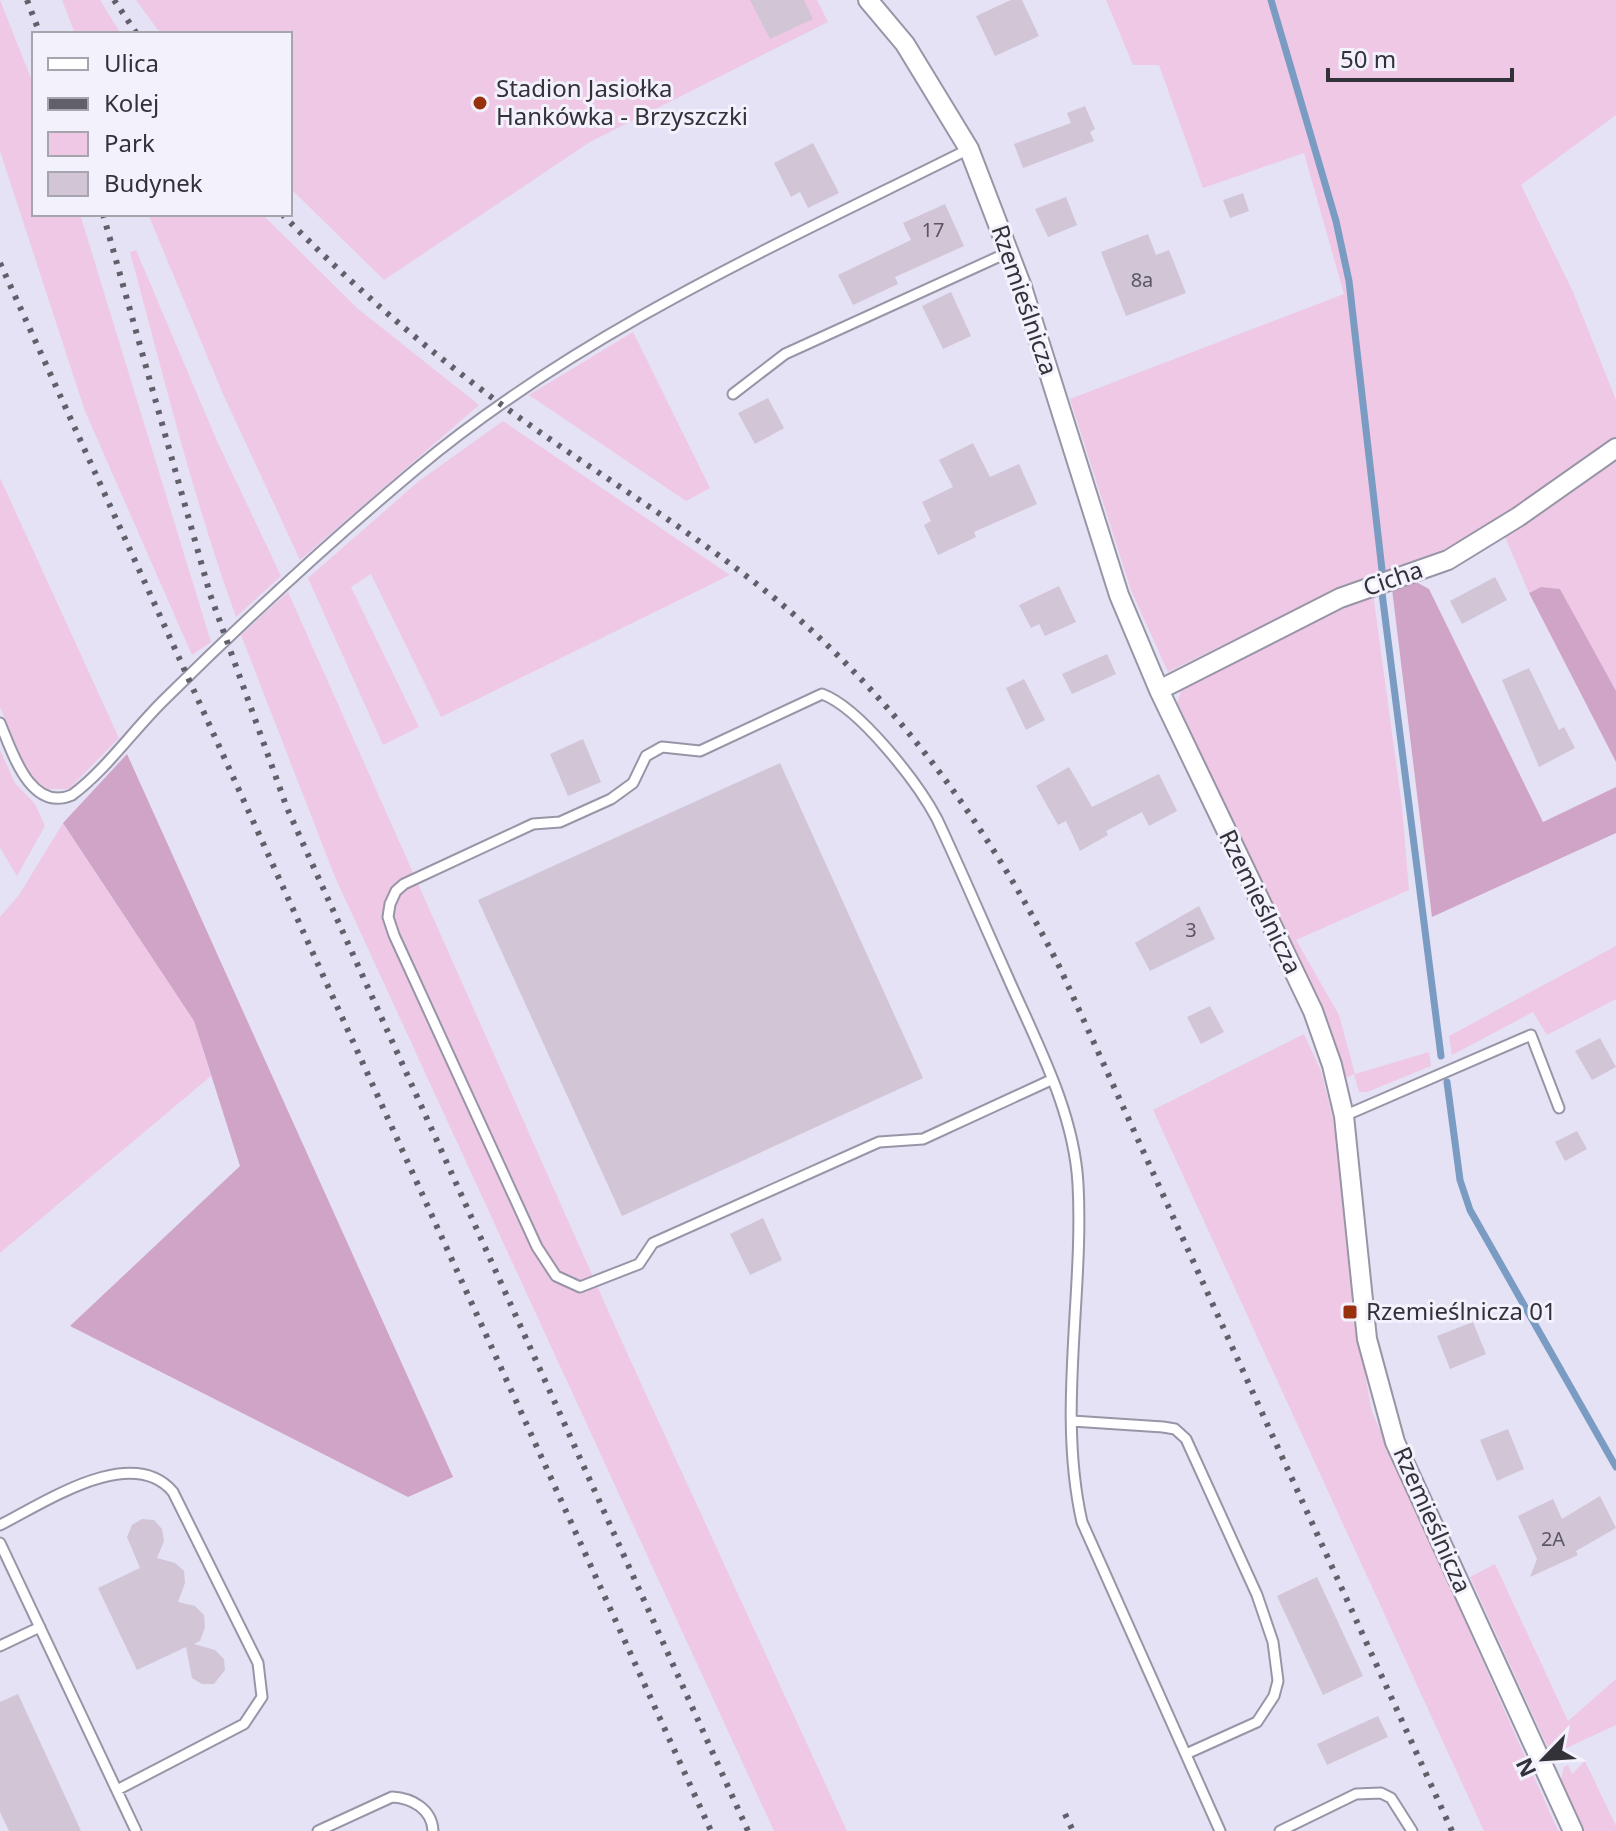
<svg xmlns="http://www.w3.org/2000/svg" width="1616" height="1831" viewBox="0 0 1616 1831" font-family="'Noto Sans',sans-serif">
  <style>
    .green { fill: #eec8e5 }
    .forest { fill: #d0a4c6 }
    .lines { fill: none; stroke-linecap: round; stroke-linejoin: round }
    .stream { stroke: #7a9cc3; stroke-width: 7 }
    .building { fill: #d1c5d6 }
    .lane-casing { stroke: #9895a7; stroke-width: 13 }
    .street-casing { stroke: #9895a7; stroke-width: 22 }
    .lane { stroke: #fff; stroke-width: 9 }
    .street { stroke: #fff; stroke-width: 18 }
    .rail { stroke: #615f6a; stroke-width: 6; stroke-dasharray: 4 8; stroke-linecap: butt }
    .poi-dot { fill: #97300c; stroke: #f2f1fc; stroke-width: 3 }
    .labels { text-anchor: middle; stroke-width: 6; stroke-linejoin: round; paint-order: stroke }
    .number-label { font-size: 20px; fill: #5a5760 }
    .poi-label { font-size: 24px; fill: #333239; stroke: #f2f1fc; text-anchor: start }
    .street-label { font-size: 24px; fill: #333239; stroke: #f2f1fc }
  </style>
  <rect width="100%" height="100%" fill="#e5e2f6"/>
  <path class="green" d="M0,0L34,86V214H80L211,642L192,655L85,411L0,151Z
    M62,0H100L121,34H75Z
    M136,0H817L828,22L590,142L384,280L290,188V34H161Z
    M1106,0H1616V115L1521,185L1573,292L1616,400V442L1496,522L1444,549L1312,601L1168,672L1131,590L1070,399L1344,294L1304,153L1203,188L1159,65H1133Z
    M148,214H262L357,308L479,405L300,560L223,394Z
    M136,250L217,441L281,576L236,617C193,498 163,374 130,252Z
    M633,332L710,488L686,501L529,395Z
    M503,421L730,575L441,717L371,574L351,587L419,727L383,745L308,578L419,481Z
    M1616,458V691L1560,589L1541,587L1529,593L1505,537Z
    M0,478L119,738L69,789H47L31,777L26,768L0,707Z
    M288,592L627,1353L847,1831H774L335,877L241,635Z
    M1373,593L1402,807L1409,890L1296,940L1339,1015L1355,1074L1429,1052L1431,1066L1367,1092H1359L1354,1074L1346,1078L1317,995L1255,873L1177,704L1182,687L1243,651Z
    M0,750L15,783L35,804L45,826L17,876L0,848Z
    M63,823L194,1021L211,1076L0,1253V917L19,895Z
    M1616,946V999L1547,1035L1533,1012L1452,1055L1449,1036Z
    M1304,1034L1321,1071L1339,1143L1357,1331L1372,1412L1558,1831H1484L1153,1110Z
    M1495,1564L1568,1721L1616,1679V1725L1562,1750L1548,1748L1470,1577Z
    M1585,1761L1616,1826V1831H1584L1561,1781L1564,1767L1568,1765L1572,1774Z"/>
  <path class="forest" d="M1416,582L1429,589L1543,822L1616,787V833L1432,917L1392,589Z
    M1541,587L1560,589L1616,691V762L1529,593Z
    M127,754L453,1477L408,1497L70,1326L240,1166L194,1021L63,823Z"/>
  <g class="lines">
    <path class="stream" d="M1271,0L1336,221L1349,281L1382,570
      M1382,593L1441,1056
      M1447,1082L1460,1180L1470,1210L1616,1467"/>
  </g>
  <path class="building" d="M750,0H804L813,19L770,39Z
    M1011,0H1022L1039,36L995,56L976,16Z
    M1085,106L1095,129L1090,132L1094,141L1023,168L1014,144L1071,123L1067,113Z
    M813,143L839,193L808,208L800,192L791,197L774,163Z
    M1243,193L1249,211L1230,218L1223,200Z
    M1066,197L1077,225L1048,237L1035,209Z
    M945,204L964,246L895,277L898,284L853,305L838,275L911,240L903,223Z
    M1148,234L1156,255L1169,250L1186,293L1126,316L1101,252Z
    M951,292L971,336L943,349L922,306Z
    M768,398L784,428L755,444L738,413Z
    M973,443L990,477L1019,464L1037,504L974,532L976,537L938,555L924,525L931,521L922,502L953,487L939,460Z
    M1495,577L1507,600L1462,624L1450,601Z
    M1059,586L1076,622L1045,636L1039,624L1031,628L1019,605Z
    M1107,654L1116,674L1072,694L1062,674Z
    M1529,668L1559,730L1564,727L1575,748L1539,767L1502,680Z
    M1024,679L1045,720L1026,730L1006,688Z
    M583,739L601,782L568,796L550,754Z
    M780,763L923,1078L622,1216L478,900Z
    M1069,767L1092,807L1159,774L1177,811L1149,826L1142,812L1106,831L1108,835L1080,851L1066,821L1058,825L1036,786Z
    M1199,906L1215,939L1150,971L1135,943Z
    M1210,1006L1224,1032L1201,1044L1187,1017Z
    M1600,1038L1616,1067L1592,1080L1575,1051Z
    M1577,1131L1587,1149L1565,1161L1555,1142Z
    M763,1218L782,1260L750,1275L730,1234Z
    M1473,1322L1486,1354L1450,1369L1437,1336Z
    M1508,1429L1524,1469L1497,1481L1480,1440Z
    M1600,1496L1616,1528L1576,1551L1578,1555L1530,1577L1537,1559L1518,1516L1553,1499L1562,1519Z
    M142,1519L154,1520L162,1529L164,1541L157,1558L175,1563L184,1571L185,1583L178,1602L195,1606L204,1615L205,1627L200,1641L194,1644L215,1650L224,1659L225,1670L214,1684H202L192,1678L186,1647L137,1670L98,1588L140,1568L127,1537L132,1525Z
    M1317,1577L1363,1676L1323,1695L1277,1596Z
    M18,1694L81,1831H9L0,1812V1702Z
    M1378,1716L1388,1737L1327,1765L1317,1744Z"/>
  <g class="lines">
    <defs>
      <path id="lane" d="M733,394L785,354L1009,252
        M0,723C12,751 30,813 72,795C107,769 134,729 165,699C245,620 328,543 415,470C579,332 779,244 969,149
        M1051,1080L923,1139L879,1142L653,1243L639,1264L580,1287L556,1276L537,1247L394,935L388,917L390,904L396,891L404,884L533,824L560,822L611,799L633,783L646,756L662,747L700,751L822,694C860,708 918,783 937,819C961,870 983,922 1006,973C1035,1040 1074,1110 1078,1184C1084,1295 1057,1412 1082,1522L1220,1831
        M1344,1116L1531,1035L1559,1108
        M1072,1421L1163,1427L1175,1429L1186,1439L1257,1595L1273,1642L1278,1681L1274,1696L1257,1722L1186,1754
        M0,1525C44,1503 132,1443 173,1492L258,1663L262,1697L244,1724L117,1790
        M0,1543L136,1831
        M0,1646L40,1627
        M318,1831L392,1797C412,1798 432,1809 433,1831
        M1280,1831L1356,1794L1381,1793L1391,1798L1412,1831"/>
      <path id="street" d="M868,0L905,44L969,149L1022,287L1119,595L1159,690L1313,1011L1332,1065L1344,1116L1367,1339L1395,1442L1573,1831
        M1159,690L1340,598L1448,560L1518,517L1616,448"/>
    </defs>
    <use href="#lane" class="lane-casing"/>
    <use href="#street" class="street-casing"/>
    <use href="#lane" class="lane"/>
    <use href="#street" class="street"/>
    <path class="rail" d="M27,0L40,34
      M114,0L137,34
      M103,214L210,594L287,808L748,1831
      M282,214C361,295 448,368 541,433C618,487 699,537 773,597C896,698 989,827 1060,968L1452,1831
      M0,263L711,1831
      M1065,1814L1073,1831"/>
  </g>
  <g class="poi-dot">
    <circle cx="480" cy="103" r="8"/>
    <rect x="1342" y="1304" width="16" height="16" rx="4"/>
  </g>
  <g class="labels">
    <g class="number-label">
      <text x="933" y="237">17</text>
      <text x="1142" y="287">8a</text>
      <text x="1191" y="937">3</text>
      <text x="1553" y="1546">2A</text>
    </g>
    <g class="poi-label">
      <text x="496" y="97">Stadion Jasiołka<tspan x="496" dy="28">Hankówka - Brzyszczki</tspan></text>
      <text x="1366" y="1320">Rzemieślnicza 01</text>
    </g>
    <g class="street-label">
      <text transform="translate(1024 300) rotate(71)" y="8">Rzemieślnicza</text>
      <text transform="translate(1393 579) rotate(-19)" y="8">Cicha</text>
      <text transform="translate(1260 902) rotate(64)" y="8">Rzemieślnicza</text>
      <text transform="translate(1432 1520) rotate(66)" y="8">Rzemieślnicza</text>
    </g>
  </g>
  <rect x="32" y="32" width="260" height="184" fill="#f2f1fc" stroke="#a6a5ae" stroke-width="2"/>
  <rect x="48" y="58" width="40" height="12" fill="#ffffff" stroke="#a6a5ae" stroke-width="2"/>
  <text x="104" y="72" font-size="24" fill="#333239">Ulica</text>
  <rect x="48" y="98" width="40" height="12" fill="#615f6a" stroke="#a6a5ae" stroke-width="2"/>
  <text x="104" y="112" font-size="24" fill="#333239">Kolej</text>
  <rect x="48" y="132" width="40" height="24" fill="#eec8e5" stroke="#a6a5ae" stroke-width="2"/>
  <text x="104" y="152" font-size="24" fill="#333239">Park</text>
  <rect x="48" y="172" width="40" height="24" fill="#d1c5d6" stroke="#a6a5ae" stroke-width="2"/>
  <text x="104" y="192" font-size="24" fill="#333239">Budynek</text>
  <g transform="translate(1544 1759) rotate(245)" stroke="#f2f1fc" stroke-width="6" paint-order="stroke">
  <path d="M0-6L14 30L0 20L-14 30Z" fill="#333239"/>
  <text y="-12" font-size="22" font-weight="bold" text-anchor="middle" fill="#333239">N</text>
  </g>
  <path d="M1328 68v12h184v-12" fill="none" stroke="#333239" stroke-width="4"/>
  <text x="1340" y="68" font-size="24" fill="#333239" stroke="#f2f1fc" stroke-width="6" paint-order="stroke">50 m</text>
</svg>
